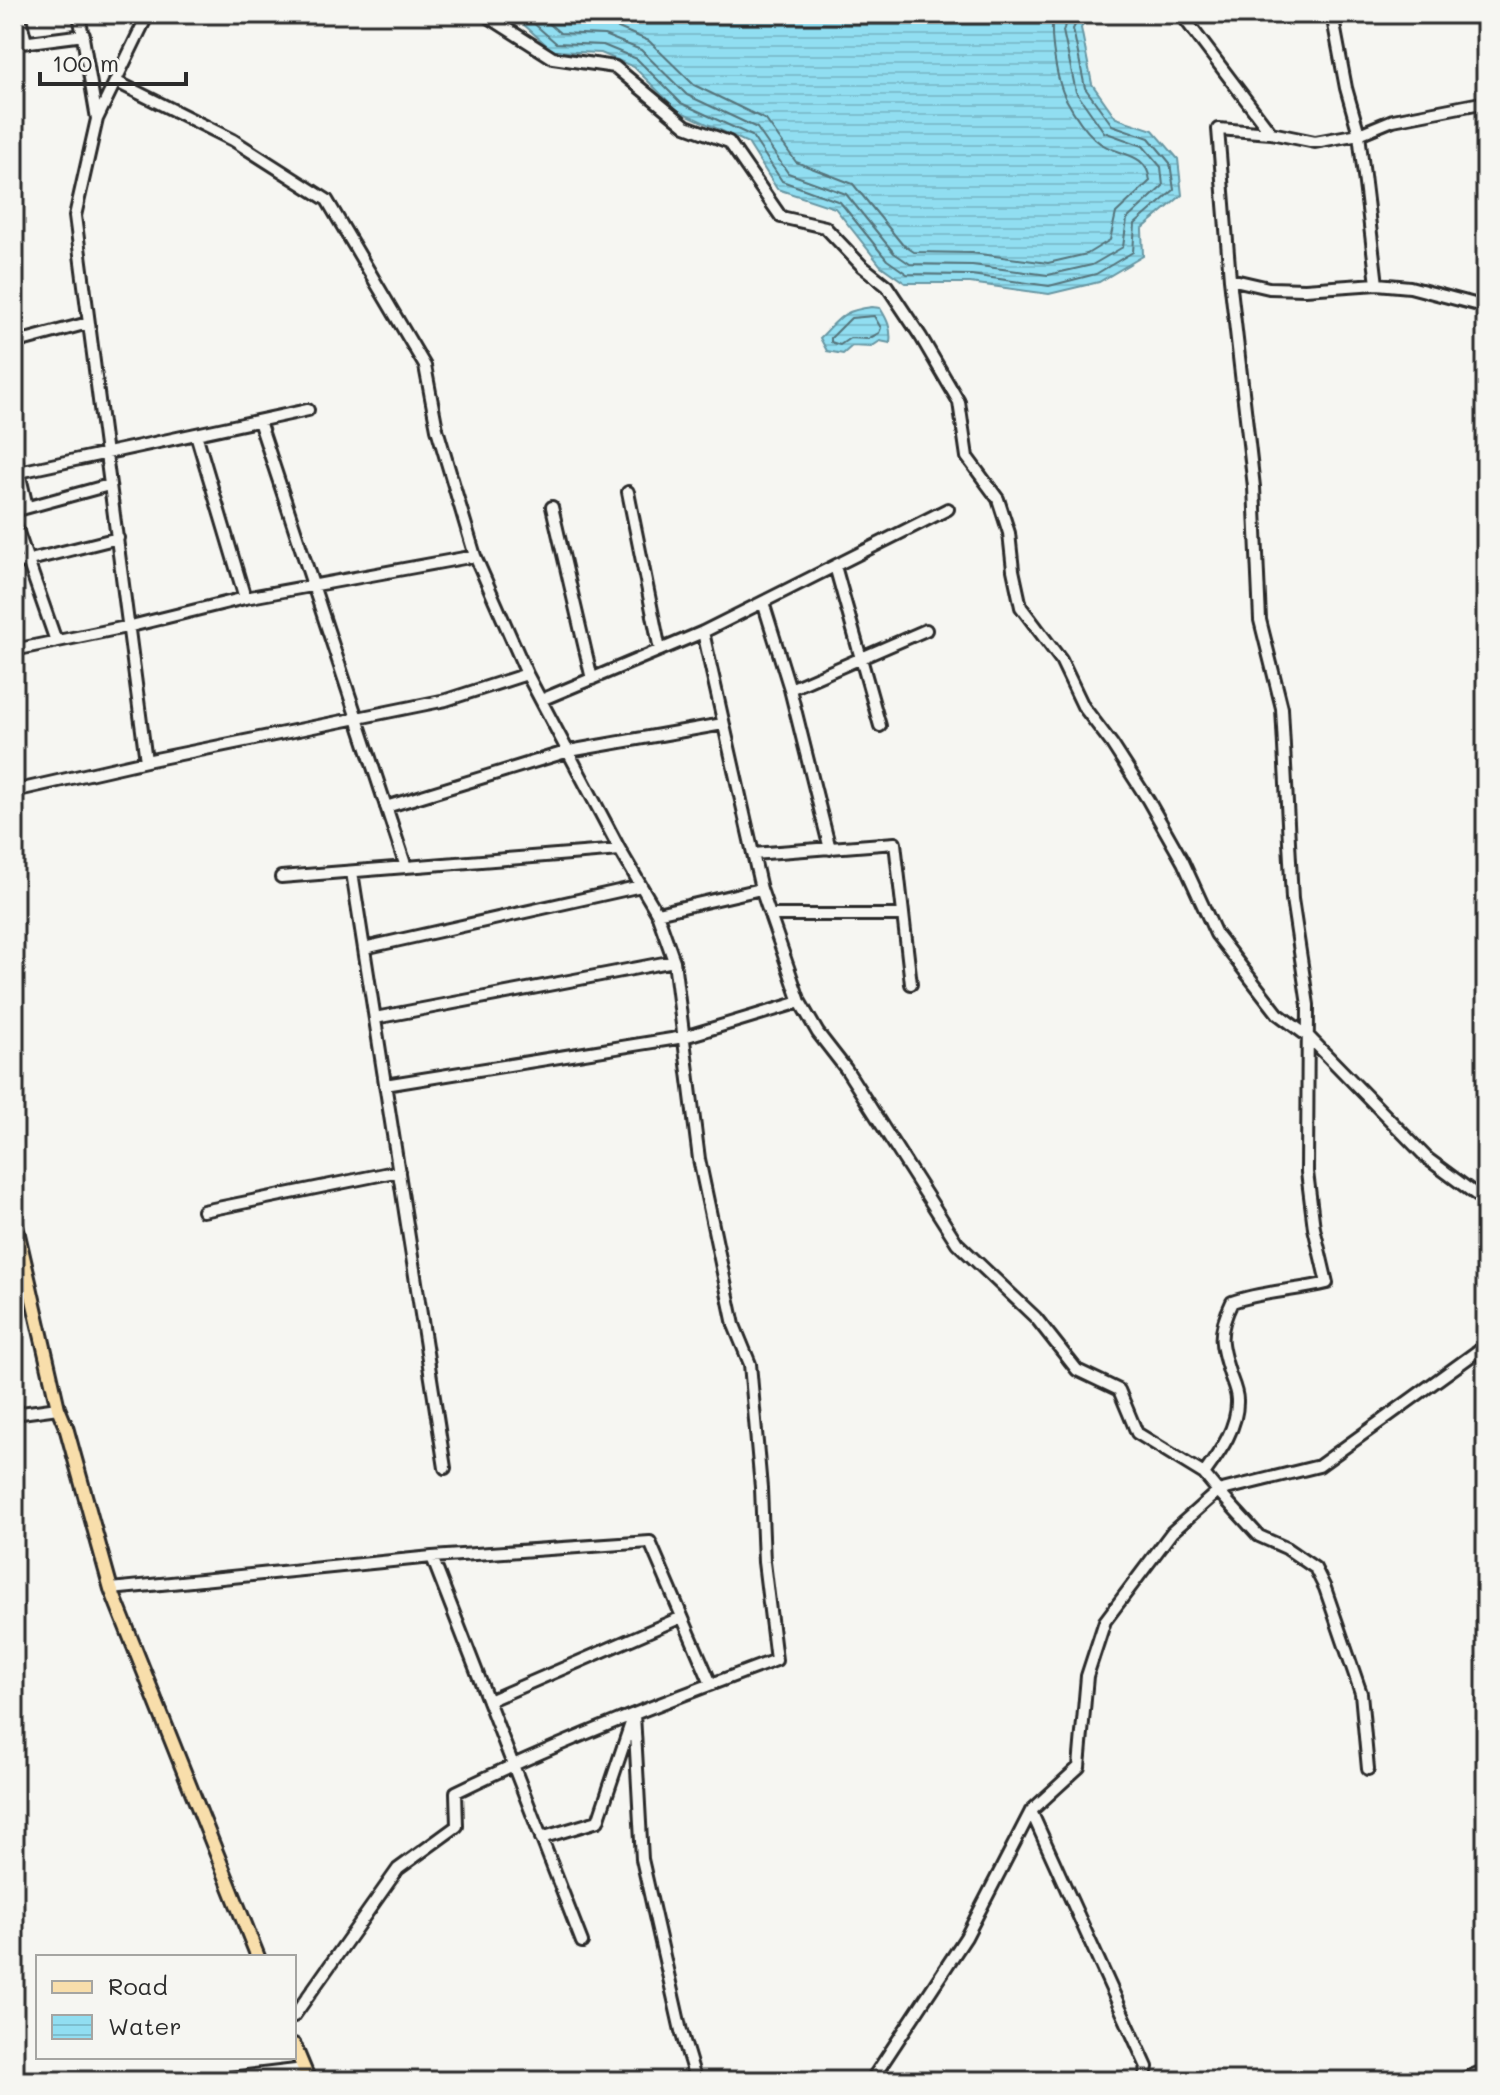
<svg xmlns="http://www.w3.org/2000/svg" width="1500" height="2095" viewBox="0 0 1500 2095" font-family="Mali,sans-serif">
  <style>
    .water { fill: url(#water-rules); stroke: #6896a2; stroke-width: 2 }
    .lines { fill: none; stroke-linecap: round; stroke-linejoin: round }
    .shore { stroke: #54737a; stroke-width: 2 }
    .minor-casing { stroke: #2b2b2b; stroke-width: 16 }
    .major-casing { stroke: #2b2b2b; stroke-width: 18 }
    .minor { stroke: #f6f6f2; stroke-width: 10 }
    .major { stroke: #f8deab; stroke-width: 12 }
  </style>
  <defs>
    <pattern id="water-rules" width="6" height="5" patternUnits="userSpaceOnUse" patternTransform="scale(2)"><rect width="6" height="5" fill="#91def1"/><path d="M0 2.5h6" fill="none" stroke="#7dbfcf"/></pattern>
  </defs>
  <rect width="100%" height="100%" fill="#f6f6f2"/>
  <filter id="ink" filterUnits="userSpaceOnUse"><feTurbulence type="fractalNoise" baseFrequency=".0125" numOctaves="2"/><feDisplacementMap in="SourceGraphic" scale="16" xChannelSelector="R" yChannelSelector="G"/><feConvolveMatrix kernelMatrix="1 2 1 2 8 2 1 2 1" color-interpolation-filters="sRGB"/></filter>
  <g filter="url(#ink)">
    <path class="water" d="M512,14H1090L1081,28L1092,84L1116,118L1153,130L1178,159L1182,195L1142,229L1143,256L1099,282L1049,294L970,283H905L881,266L835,208L777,189L748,143L677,110L634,67L601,53L553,51Z
      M872,307L880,308C887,319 892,329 890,343L880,341L871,347L852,346L843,354L827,351L820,338C841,317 841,311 872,307Z"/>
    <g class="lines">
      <path class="shore" d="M523,14L556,43L603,45L637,59L681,103L752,136L782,181L840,202L887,260L907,274L971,275L1049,286L1096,274L1133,252L1135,224L1174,190L1170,163L1149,138L1112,125L1085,88L1073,29L1081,14
        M538,14L560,33L604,35L641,50L687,95L757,128L788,173L846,194L894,253L910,264L972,265L1048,275L1092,265L1123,247L1127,219L1163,186L1161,167L1143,146L1104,132L1076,92L1063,31L1069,14
        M556,14L565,21L609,24L649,41L694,85L766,120L796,162L853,184L902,244L914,252L972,253L1048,263L1087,254L1110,240L1116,213L1150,181C1147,149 1113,157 1095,139C1084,129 1073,112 1066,99C1057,83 1048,31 1054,14
        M874,316L881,328L879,333L868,339L850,338L840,345L831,342V338L851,318Z"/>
      <defs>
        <path id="minor" d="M19,14L26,42
          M79,14L97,119L75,216L146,761
          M484,14L553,58L615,67L686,126L729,142L781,217L825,227L862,266L887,286L921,337L959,402L967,457L998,499L1009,533L1013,570L1021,607L1061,660L1083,706L1112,744L1148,800L1183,862L1216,934L1278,1014L1309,1037L1428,1159L1478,1196L1486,1199
          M1181,14L1271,133
          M1332,14L1346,88L1359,134L1377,284
          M14,44L84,35
          M115,81L233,140L327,200L425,366L437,429L475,556L527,674L620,850L657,913L674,961L699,1159L734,1325L750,1364L761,1488L764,1562L776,1660C668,1700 560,1741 456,1792L457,1826L398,1869L294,2016
          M97,119L148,14
          M1230,279L1269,288L1305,289L1377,284L1410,287L1486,307
          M14,343L88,323
          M259,421L406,867
          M196,434L245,598
          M14,450L27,507
          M19,472L308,410
          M628,492L660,650
          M552,507L592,679
          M14,511L109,485
          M14,521L56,641
          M14,564L118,538
          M835,566L880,726
          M763,602L790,689L830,849
          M703,632L761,889L800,1002L818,1033L846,1069L957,1243L1036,1318L1077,1370L1119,1390L1137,1433L1204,1474L1218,1491L1319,1466L1486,1345
          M14,650L131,626L245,598L475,556
          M790,689L926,630
          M541,700L703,632L948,509
          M14,791L146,761L446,700L527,674
          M386,807L569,751L723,724
          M753,854L895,843L911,984
          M352,872L445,1468
          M281,877L620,850
          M657,913L761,889
          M770,915H903
          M364,948L641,886
          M375,1018L674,961
          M385,1085L684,1037L800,1002
          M203,1211L399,1171
          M14,1414L58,1408
          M1204,1474C1219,1453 1238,1428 1237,1400C1237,1392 1233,1383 1230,1375C1220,1344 1217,1333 1232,1302C1263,1291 1295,1291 1327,1283L1314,1228L1307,1172L1308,1005L1292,899L1282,708L1260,620L1254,487L1230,279L1218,129L1271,133L1315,142L1359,134L1393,120L1486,102
          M432,1557L582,1942
          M111,1589L432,1557L650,1542L711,1684
          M488,1701L682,1617
          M634,1714L642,1859L681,2031L696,2081
          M541,1838L598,1821L632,1720
          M205,2081L304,2069
          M871,2081L966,1937L1031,1811
          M1144,2081L1147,2067L1031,1811L1079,1767L1087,1676L1105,1621L1172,1532L1218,1491L1259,1536L1286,1548L1315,1568L1325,1588L1361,1693L1368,1769
          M1458,2081L1486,2070"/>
        <path id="major" d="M14,1217L58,1408L66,1427L111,1589L258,1957
          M294,2045L309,2081"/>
      </defs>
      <use href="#minor" class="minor-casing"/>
      <use href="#major" class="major-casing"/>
      <use href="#minor" class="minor"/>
      <use href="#major" class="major"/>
    </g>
  </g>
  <rect width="1500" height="2095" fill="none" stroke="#f6f6f2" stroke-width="48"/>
  <rect x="24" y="24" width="1452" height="2047" fill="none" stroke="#2b2b2b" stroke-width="3" filter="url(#ink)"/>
  <rect x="36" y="1955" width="260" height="104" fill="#f6f6f2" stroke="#a5a5a2" stroke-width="2"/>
  <rect x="52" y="1981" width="40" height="12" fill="#f8deab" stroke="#a5a5a2" stroke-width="2"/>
  <text x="108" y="1995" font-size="24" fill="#2b2b2b">Road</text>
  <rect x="52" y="2015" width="40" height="24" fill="url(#water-rules)" stroke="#a5a5a2" stroke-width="2"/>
  <text x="108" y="2035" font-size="24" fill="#2b2b2b">Water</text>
  <path d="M40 72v12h146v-12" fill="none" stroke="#2b2b2b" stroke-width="4"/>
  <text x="52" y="72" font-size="24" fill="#2b2b2b" stroke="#f6f6f2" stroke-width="6" paint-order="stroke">100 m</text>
</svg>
